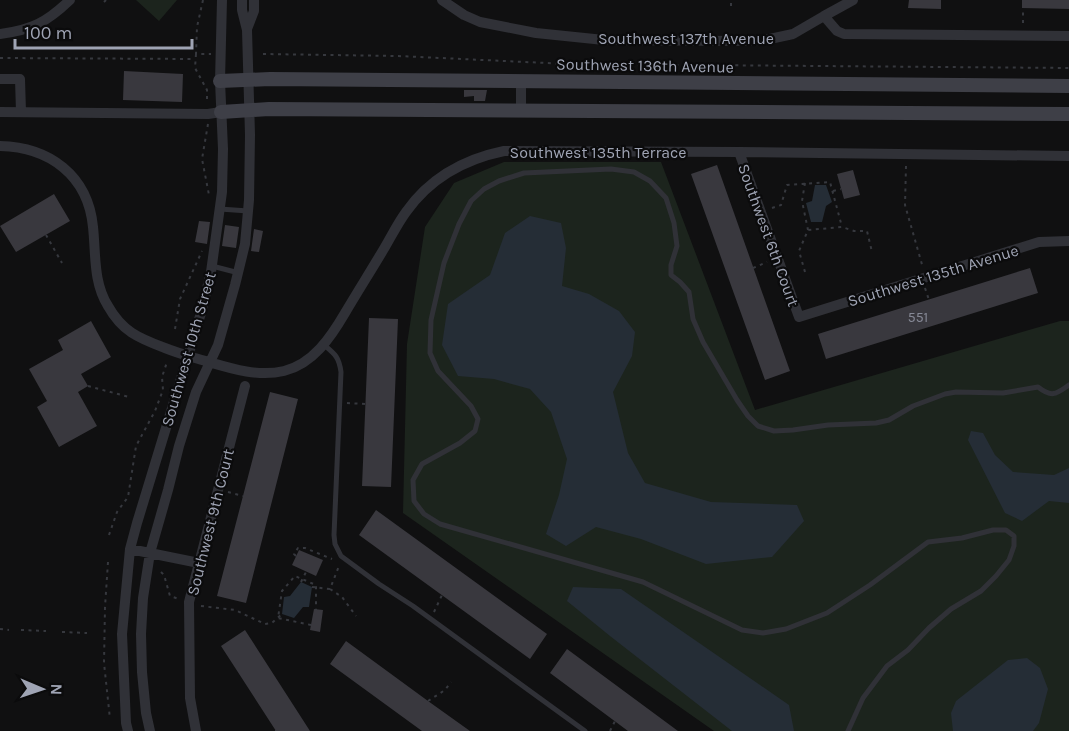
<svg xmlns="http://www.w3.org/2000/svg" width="1069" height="731" viewBox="0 0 1069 731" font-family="Karla,sans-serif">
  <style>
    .green { fill: #1c241d }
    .water { fill: #252d36 }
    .building { fill: #39383e }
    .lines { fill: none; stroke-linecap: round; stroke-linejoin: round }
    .path { stroke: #36383e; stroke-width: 2; stroke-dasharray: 3 4.5; stroke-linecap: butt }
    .lane { stroke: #303137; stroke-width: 5 }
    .street { stroke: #303137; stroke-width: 10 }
    .secondary { stroke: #3e3f47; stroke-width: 14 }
    .labels { text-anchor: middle; stroke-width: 4.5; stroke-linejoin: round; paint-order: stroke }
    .number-label { font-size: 14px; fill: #868996 }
    .street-label { font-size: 16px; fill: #9fa4b4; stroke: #0b0b0c }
  </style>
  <rect width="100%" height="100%" fill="#101011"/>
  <path class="green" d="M136,0H177L159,21Z
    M504,162H661L755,410L1060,321H1069V731H714L403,513L407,344L425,227L454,183Z"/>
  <path class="water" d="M815,185H826L832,202L826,206L822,222H811L806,203L812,201Z
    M530,216L561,223L566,248L562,286L589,294L619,311L635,332L632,356L613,392L628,453L645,483L711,502L797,505L804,521L772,557L706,564L641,539L596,527L566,546L546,534L559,495L567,459L551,412L530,389L494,379L458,376L442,345L448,304L490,275L505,233Z
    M971,431L983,433L995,455L1013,472L1054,475L1069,468V503L1049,501L1022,521L1005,513L968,440Z
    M301,582L312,587L309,607H303L294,618L282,614L284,597L290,596Z
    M573,587L621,589L789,705L794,731H732L610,636L567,601Z
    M1027,658L1040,668L1048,689L1039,723L1033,731H953L951,713L956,701L1008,660Z"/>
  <path class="building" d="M909,0H941V9L908,8Z
    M1022,0H1069V9L1022,8Z
    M124,71L183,74L182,102L123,100Z
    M464,90H487L485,101H474V96L464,97Z
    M717,165L790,371L765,380L691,174Z
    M853,170L860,195L844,199L837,174Z
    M54,194L70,221L16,252L0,226Z
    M199,221L210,222L207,244L195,242Z
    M225,225L239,227L236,248L222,246Z
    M254,229L263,231L259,252L251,251Z
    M1030,268L1038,293L826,359L818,334Z
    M369,318L398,319L391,487L362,486Z
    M91,321L111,357L81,374L88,386L78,392L97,426L59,447L37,407L47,401L29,369L63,350L58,340Z
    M270,392L298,399L246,603L217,596Z
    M376,510L547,634L530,659L359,535Z
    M299,550L323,560L316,576L292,565Z
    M314,609L323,610L320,632L310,630Z
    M245,630L310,731H276L221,646Z
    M346,641L428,701L470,731H422L330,664Z
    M567,649L678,731H628L550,673Z"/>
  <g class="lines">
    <path class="path" d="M203,0L197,27L196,54H211
      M104,2L106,0
      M731,6V0
      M1023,23V8
      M196,54L195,68L207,90V102
      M263,54L398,56L568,64L1069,68
      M0,58L195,59
      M208,124L202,159L209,195
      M906,166L905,205L923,268
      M805,183L802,201L808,230
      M833,191L841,189
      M772,208L781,205L787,185L830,182L842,227
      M46,235L62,263
      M753,268L767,262
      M805,272L799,251L808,230L842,227L854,231H867L872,252
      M925,288L929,300
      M175,329L180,299L202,251
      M88,386L129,397
      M347,403L365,404
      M228,492L243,496
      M109,535L117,512L128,497L136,446L155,411L163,390L162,377L167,362
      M296,556L294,554L298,548H305L332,559
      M108,562L105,607L104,663L110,719
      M161,572L164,575L170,596L179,599
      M301,582L306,572
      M312,587L330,589L339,566
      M330,589L342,597L356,616
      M201,606L235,610L265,624L272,623L282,614
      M434,612L442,595
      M311,625L278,618L282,591L295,576L316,585V610
      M0,629L9,630
      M21,630L46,631
      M62,632L87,633
      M428,701L445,690L451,682
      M275,731H276
      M610,731L615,721"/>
    <path class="lane" d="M220,209L248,211
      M212,266L239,273
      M324,345C335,354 339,357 341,372L334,535L335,544L341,556L379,584L413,606L585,731
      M848,731L863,698L887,666L908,650L929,628L951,609L981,591L996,576L1009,560L1014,546V536L1006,530H993L962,538L928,542L870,585L827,613L786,629L763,633L742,630L643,582L440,524L424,514L414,501L413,480L422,464L460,443L475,431L478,419L471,406L438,371L430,353L431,320L444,263L459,224L471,201L484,189L499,181L524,173L611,169L634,172L650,181L666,198L674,223L677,246L671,265V275L680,282L689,292L693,319L703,342L737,400L748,416L758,426L774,431L793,430L828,425L876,423L889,420L913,406L945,394L956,392L1003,393L1038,387C1052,398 1056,394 1069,385"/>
    <path class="street" d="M442,0L464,15L480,22L536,33L604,40L737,41L765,40L793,34L824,16L837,31L844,34L1069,36
      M824,16L853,0
      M247,29L254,11V0
      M0,34C32,30 47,22 70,0
      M0,79H20L21,112
      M521,111V81
      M0,112L208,114L221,112
      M0,146C49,147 88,175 93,227C96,254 93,282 108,306C122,331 138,338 165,348C175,352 185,355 195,358C224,366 254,378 284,371C313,364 331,337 345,313C358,291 372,269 385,247C392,235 398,223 406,212C430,178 465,159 504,151L739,152L1069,156
      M739,152L799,317L1039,242L1069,241
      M130,549L199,563
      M128,731L126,723L122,634L130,549L137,523L201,313L211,272L222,192L223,149L220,81L222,0
      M150,731L146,713L142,672L141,634L143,598L150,553L168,490L179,446L196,392L218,345L235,285L245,244L249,200L250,135L247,30L242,10V0
      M196,731L190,698L189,602L245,386"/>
    <path class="secondary" d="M220,81L270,79L1069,86
      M221,112L269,109L1069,114"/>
  </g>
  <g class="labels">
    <g class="number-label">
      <text x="918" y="322">551</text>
    </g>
    <g class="street-label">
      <text x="686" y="44">Southwest 137th Avenue</text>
      <text transform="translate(645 65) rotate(1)" y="6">Southwest 136th Avenue</text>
      <text x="598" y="158">Southwest 135th Terrace</text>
      <text transform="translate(769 235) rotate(70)" y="6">Southwest 6th Court</text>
      <text transform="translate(933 275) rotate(-17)" y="6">Southwest 135th Avenue</text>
      <text transform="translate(188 349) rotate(-74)" y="6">Southwest 10th Street</text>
      <text transform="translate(210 522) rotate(-76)" y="6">Southwest 9th Court</text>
    </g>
  </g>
  <g transform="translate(42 689) rotate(92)" stroke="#0b0b0c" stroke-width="4.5" paint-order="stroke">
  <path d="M0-4.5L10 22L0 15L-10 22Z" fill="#9fa4b4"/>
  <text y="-9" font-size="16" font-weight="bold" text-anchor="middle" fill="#9fa4b4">N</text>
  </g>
  <path d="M15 39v9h177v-9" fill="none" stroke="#9fa4b4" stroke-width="3"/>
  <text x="24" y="39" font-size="18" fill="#9fa4b4" stroke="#0b0b0c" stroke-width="4.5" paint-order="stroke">100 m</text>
</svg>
